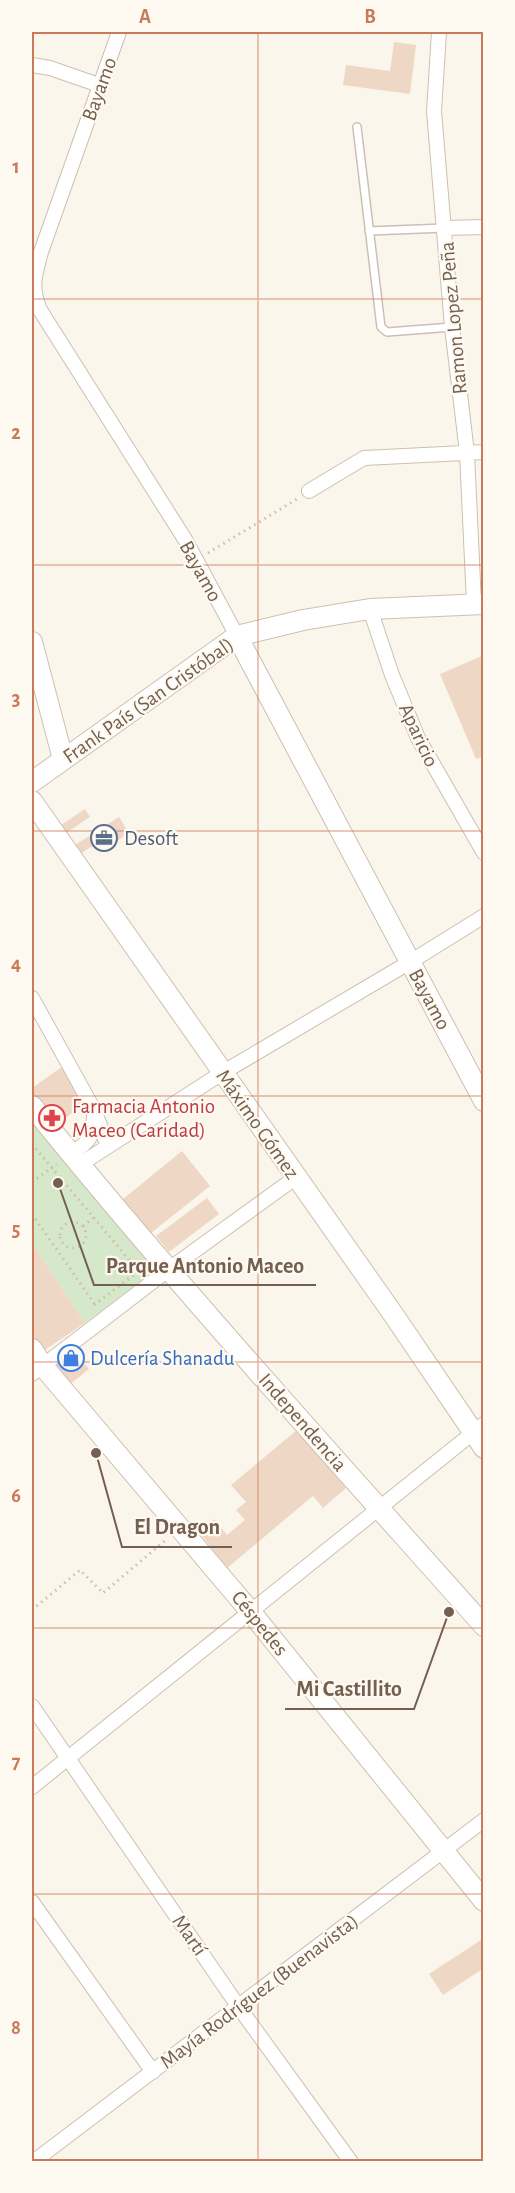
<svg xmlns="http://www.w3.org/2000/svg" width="515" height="2193" viewBox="0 0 515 2193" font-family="'Alegreya Sans',sans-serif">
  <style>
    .green { fill: #d5e8ca }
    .building { fill: #eed8c5 }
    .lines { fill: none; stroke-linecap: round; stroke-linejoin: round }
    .lane-casing { stroke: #cdbfb2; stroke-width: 10 }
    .street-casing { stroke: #cdbfb2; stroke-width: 16 }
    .secondary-casing { stroke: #cfbfaf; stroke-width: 22 }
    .path { stroke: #d3bba8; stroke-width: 3; stroke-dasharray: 1.5 4.5; stroke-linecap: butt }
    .lane { stroke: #fff; stroke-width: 7 }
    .street { stroke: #fff; stroke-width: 14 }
    .secondary { stroke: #fff; stroke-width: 20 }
    .grid { fill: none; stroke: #ca7a5a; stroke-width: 1.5; stroke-opacity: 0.55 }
    .labels { text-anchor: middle; stroke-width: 4.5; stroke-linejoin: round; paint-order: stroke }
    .street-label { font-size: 21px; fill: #745f50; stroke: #fefaf1 }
    .service-label { font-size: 21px; fill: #4e5e75; stroke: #fefaf1; text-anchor: start }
    .health-label { font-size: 21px; fill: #be3a42; stroke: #fefaf1; text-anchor: start }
    .shop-label { font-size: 21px; fill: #366cbe; stroke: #fefaf1; text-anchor: start }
    .leader { fill: none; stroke: #745f50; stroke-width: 2 }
    .callout-dot { fill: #745f50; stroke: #fefaf1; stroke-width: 2 }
    .callout-label { font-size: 22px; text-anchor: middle; font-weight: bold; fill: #745f50; stroke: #fefaf1; stroke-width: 4.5; stroke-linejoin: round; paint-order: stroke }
    .neatline { fill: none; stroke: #ca7a5a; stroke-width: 2 }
    .grid-label { font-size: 20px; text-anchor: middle; font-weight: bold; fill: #ca7a5a }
  </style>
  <rect width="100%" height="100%" fill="#fbf6eb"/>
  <path class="green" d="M32,1122L150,1259L151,1273L85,1323L32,1243Z"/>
  <path class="building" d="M394,42L416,45L410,94L343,85L346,65L390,71Z
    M484,655V756L476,759L440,674Z
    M85,809L90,817L63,835L58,827Z
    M119,817L129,833L102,851L97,843L77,856L72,847Z
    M63,1066L83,1105L53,1127L32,1100V1088Z
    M182,1151L210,1186L151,1233L123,1199Z
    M207,1198L219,1214L169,1252L156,1236Z
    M32,1243L85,1323L42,1352L32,1336Z
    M73,1350L89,1369L69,1385L54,1366Z
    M297,1430L346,1488L323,1508L313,1496L227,1568L199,1532L214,1519L227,1535L245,1520L236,1510L246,1502L231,1485Z
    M484,1938V1968L443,1995L429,1974Z"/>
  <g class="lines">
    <defs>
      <path id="lane" d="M357,127L381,327L387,332L452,327
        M369,231L445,228"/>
      <path id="street" d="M119,32L41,252C35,275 30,286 40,310L186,541L237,636
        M439,32L434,111L452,327L467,453L474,604
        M32,65L50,68L99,85
        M445,228L484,227
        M309,491L364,458L484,452
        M370,609L392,675L418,738L484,853
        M32,998L94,1110L108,1146
        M71,1154C89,1142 94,1137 94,1115
        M79,1165L222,1073L410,962L484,916
        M32,1374L168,1270L295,1178
        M32,1706L238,2006L351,2162
        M32,1787L484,1424
        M32,1902L153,2072
        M33,2162L484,1820"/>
      <path id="secondary" d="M237,636L484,1101
        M32,642L63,759
        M32,782L237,636L303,620L370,609L484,604
        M32,801L393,1314L484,1448
        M32,1106C176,1284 331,1454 484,1626
        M32,1349L42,1365L250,1611L484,1901"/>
    </defs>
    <use href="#lane" class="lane-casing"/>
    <use href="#street" class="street-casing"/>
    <use href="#secondary" class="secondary-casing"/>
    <path class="path" d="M208,553L297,499
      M32,1144L141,1274
      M32,1182L57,1164
      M32,1214L96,1306
      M60 1235a13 13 0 1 1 26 0a13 13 0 1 1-26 0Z
      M83,1226L93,1218
      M94,1305L134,1275
      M32,1610L80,1570L103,1593L167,1539"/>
    <use href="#lane" class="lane"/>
    <use href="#street" class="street"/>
    <use href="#secondary" class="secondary"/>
  </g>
  <path class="grid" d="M258,32V2162M32,299H484M32,565H484M32,831H484M32,1096H484M32,1362H484M32,1628H484M32,1894H484"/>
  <defs>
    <symbol id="office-ring" viewBox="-11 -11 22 22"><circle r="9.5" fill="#fefaf1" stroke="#5c6f8a" stroke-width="1.5"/><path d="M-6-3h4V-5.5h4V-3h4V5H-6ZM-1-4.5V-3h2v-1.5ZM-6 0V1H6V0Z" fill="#5c6f8a"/></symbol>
    <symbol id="pharmacy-ring" viewBox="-11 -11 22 22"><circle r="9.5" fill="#fefaf1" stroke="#e0444e" stroke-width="1.5"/><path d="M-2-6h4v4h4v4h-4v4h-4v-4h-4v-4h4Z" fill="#e0444e"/></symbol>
    <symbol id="shop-ring" viewBox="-11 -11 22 22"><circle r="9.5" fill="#fefaf1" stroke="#3f7fe0" stroke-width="1.5"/><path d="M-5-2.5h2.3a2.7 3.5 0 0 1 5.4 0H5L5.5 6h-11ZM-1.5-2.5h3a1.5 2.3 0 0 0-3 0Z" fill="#3f7fe0"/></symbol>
  </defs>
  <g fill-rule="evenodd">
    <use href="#office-ring" x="89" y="823" width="30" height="30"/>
    <use href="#pharmacy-ring" x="37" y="1103" width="30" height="30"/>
    <use href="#shop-ring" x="56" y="1343" width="30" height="30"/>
  </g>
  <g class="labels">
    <g class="street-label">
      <text transform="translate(99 89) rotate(-70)" y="7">Bayamo</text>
      <text transform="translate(453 318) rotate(-95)" y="7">Ramon Lopez Peña</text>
      <text transform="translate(201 571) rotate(61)" y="7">Bayamo</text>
      <text transform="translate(148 700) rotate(-35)" y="7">Frank País (San Cristóbal)</text>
      <text transform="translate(419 735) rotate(65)" y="7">Aparicio</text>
      <text transform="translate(430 999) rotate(62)" y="7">Bayamo</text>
      <text transform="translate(258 1124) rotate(55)" y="7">Máximo Gómez</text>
      <text transform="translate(303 1422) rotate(49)" y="7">Independencia</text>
      <text transform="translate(260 1623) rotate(51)" y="7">Céspedes</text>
      <text transform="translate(190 1935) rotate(55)" y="7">Martí</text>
      <text transform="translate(259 1991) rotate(-37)" y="7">Mayía Rodríguez (Buenavista)</text>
    </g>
    <g class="service-label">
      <text x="124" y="845">Desoft</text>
    </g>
    <g class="health-label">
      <text x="72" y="1113">Farmacia Antonio<tspan x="72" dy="24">Maceo (Caridad)</tspan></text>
    </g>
    <g class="shop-label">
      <text x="90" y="1365">Dulcería Shanadu</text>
    </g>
  </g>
  <path class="leader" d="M58 1183L94 1285H316M96 1453L122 1547H232M449 1612L414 1709H285"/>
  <g class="callout-dot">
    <circle cx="58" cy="1183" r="6"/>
    <circle cx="96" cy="1453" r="6"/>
    <circle cx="449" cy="1612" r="6"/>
  </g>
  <g class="callout-label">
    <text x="205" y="1273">Parque Antonio Maceo</text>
    <text x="177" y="1534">El Dragon</text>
    <text x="349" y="1696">Mi Castillito</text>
  </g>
  <rect width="515" height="2193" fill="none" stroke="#fefaf1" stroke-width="66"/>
  <rect x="33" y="33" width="449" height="2127" class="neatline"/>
  <g class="grid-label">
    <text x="145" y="23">A</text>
    <text x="370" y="23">B</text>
    <text x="16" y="173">1</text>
    <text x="16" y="439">2</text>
    <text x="16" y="705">3</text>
    <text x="16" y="970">4</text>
    <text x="16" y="1236">5</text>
    <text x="16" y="1502">6</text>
    <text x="16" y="1768">7</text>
    <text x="16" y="2034">8</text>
  </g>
</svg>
